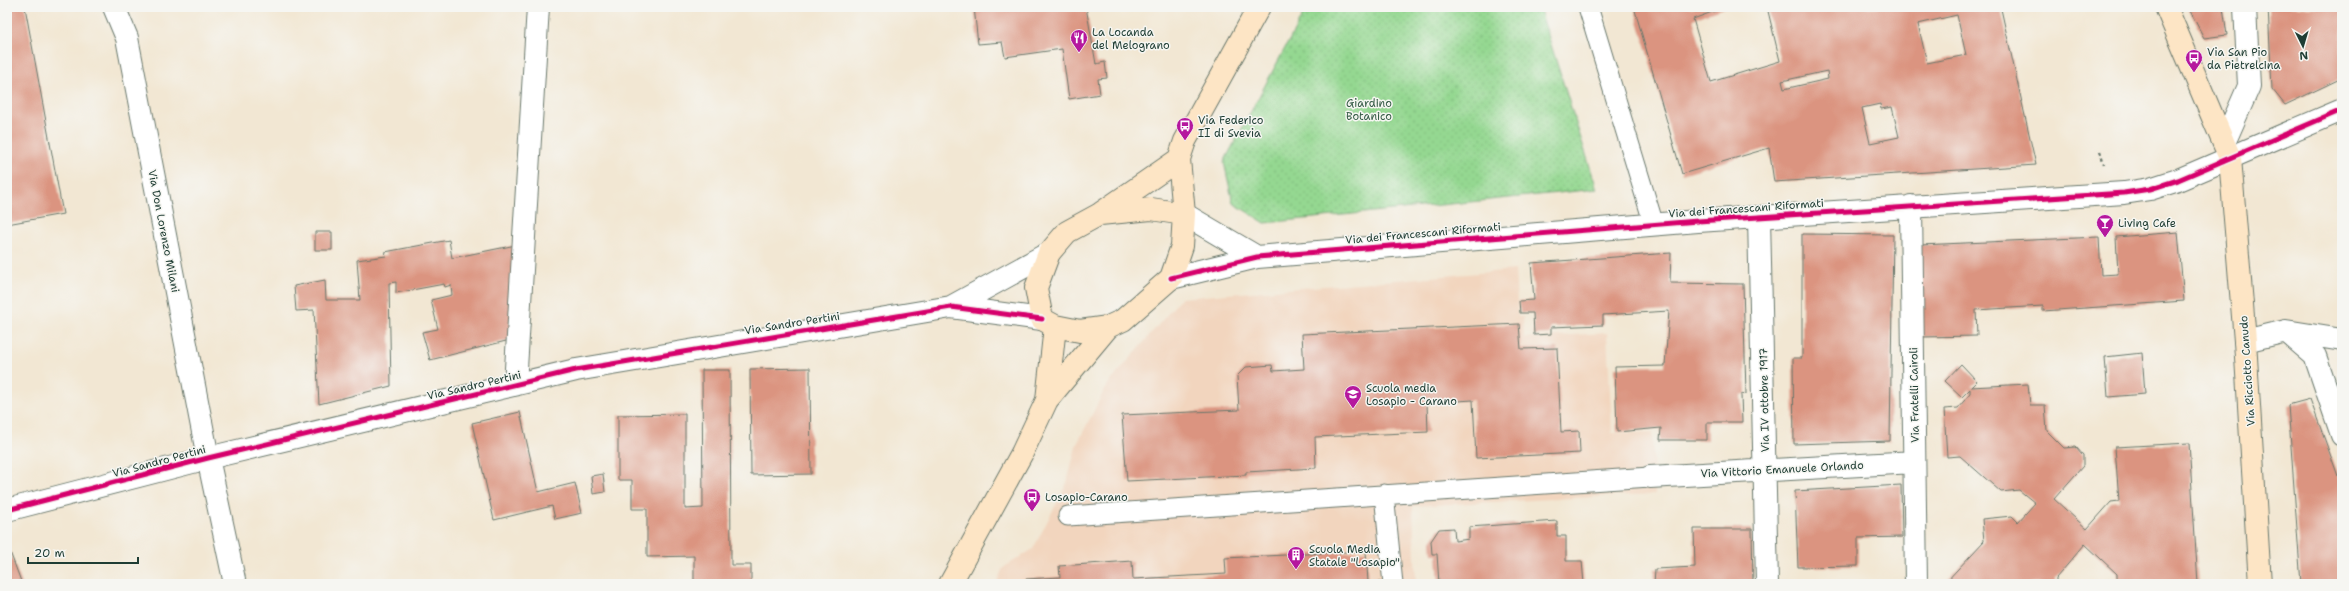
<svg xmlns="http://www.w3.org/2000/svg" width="2349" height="591" viewBox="0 0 2349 591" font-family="'Shantell Sans',sans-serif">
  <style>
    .built { fill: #f2d5be }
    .grass { fill: url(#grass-dots); stroke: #5a8a62 }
    .building { fill: #db9480; fill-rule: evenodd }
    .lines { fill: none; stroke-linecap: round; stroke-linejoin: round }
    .service-casing { stroke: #69786c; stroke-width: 21 }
    .minor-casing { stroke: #69786c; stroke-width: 24 }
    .secondary-casing { stroke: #69786c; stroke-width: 24 }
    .path { stroke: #69786c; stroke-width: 2.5; stroke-dasharray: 3 3; stroke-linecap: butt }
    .service { stroke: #fff; stroke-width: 19 }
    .minor { stroke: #fff; stroke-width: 22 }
    .secondary { stroke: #fde5c5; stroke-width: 22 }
    .cycleway-casing { stroke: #f6f6f2; stroke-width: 8 }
    .cycleway { stroke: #d6006c; stroke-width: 5 }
    .labels { text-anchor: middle; stroke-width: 3; stroke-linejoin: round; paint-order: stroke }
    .poi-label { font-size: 11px; fill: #1f3d34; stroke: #f6f6f2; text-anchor: start }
    .park-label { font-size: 11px; fill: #365c47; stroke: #f6f6f2 }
    .street-label { font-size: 11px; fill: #1f3d34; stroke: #f6f6f2 }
  </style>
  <defs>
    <pattern id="grass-dots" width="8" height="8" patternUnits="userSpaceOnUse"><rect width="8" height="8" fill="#94d891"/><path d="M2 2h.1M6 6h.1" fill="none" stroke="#7fba7e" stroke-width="1.8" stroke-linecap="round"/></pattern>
  </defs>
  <rect width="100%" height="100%" fill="#f6f6f2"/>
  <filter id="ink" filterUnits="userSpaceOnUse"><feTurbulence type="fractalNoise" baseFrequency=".025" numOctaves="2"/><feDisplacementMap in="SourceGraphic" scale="8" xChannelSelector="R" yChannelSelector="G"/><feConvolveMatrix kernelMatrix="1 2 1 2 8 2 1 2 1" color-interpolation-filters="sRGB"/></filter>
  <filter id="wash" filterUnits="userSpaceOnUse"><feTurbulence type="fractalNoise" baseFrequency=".012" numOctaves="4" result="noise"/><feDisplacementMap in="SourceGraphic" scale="16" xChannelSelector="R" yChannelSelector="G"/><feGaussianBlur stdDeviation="0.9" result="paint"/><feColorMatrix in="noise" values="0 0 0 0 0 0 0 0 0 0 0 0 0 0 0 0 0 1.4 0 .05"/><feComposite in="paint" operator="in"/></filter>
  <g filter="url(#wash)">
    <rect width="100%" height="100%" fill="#f2e7d3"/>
    <path class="built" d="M1515,270L1518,317H1523L1524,338L1607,333L1612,433L1652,432L1655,494L1413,506L1416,584H996L1003,568L1033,549L1067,483L1076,446L1106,387L1181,298Z"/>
    <path class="grass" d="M1307,7H1539L1597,189L1265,223L1233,203L1224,162Z"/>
    <g id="blocks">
      <path class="building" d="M7,7H25L63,214L7,224Z
        M974,7H1086L1096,64L1105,62L1107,78L1098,79L1100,94L1069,99L1062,49L1005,57L1002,42L978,44Z
        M1634,7H1726L1693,19L1711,82L1780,61L1767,7H2005L2001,9L2036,165L1774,182L1769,148L1682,174ZM1957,15L1966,55L1927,63L1918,24ZM1827,71L1828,79L1784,89L1782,81ZM1880,104L1881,109L1892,107L1899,137L1870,143L1862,108Z
        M2188,7H2223L2227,35L2204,38Z
        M2268,7H2342V78L2285,105L2272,89Z
        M315,232H332V250H315Z
        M2178,232L2184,301L2043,311V306L1976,310L1977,336L1921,337L1920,245L2099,237L2101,275L2118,274L2116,237Z
        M1802,234L1893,235L1890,441L1794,444L1793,358H1802Z
        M449,240L452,258L516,245L510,340L430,360L422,332L438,329L431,300L452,295L451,285L445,287L444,284L396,293V282L389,283L391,386L319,404L314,310L296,311L294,286L325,280L326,300H360L357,260L386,256L385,252Z
        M1671,253L1670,283L1743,284L1746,394L1741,395L1742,422H1707V440H1660L1661,428L1617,432L1615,367L1665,366L1669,311L1603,315V325L1551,327V334L1534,335L1533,313H1520L1519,301L1534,300L1531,263Z
        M1519,324L1521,349L1557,348L1561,432L1579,431L1580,453L1476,458L1473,400L1427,403L1428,432L1315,437L1316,468L1246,472V475L1127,481L1122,415L1239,410L1237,376L1246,367L1272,365L1273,371L1304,369L1302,334Z
        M2142,353L2145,394L2108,397L2105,357Z
        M1961,364L1977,381L1971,387L2028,384L2030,405H2045L2047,431L2064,448L2076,447L2083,455V466L2054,499L2087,529L2111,502L2119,501L2115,447L2189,443L2198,584H2117V574L2085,544L2056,578V584H1944L1984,541L1982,519L2012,516L2018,522L2035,503L2019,490L2001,492L1960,456L1947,457L1944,409L1958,408L1970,394V389L1962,397L1945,381Z
        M810,368L811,474L751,475L750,369Z
        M702,370H730L731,565H751V584H694V556L647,557V509H632V480H618V415L685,414V509L703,508Z
        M2310,399L2342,487V584H2301L2288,405Z
        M520,412L538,492L575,483L582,513L555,519L552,506L494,520L472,423Z
        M603,474L605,492L593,494L591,476Z
        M1901,485L1902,537L1858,538V566L1798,567L1795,491Z
        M1557,521V536H1566V561H1582L1584,584H1439L1437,554H1432L1431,541L1439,529L1454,528L1455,541L1469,539V527Z
        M1694,529H1752L1753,584H1654L1655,569L1695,567Z
        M1366,551L1368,582H1381V584H1026V579L1060,577L1059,566L1132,561L1133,579L1226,574L1225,558Z
        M10,552L22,584H7V553Z"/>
    </g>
  </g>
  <g filter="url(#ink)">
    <use href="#blocks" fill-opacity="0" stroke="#69786c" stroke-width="1"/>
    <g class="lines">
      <defs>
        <path id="service" d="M1588,7L1654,225
          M1384,494L1393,584
          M1068,516L1650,477"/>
        <path id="minor" d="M114,7L127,38L208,458L235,584
          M2224,143L2249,86L2245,7
          M1911,206L1916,584
          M1184,214L1257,257
          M1759,217L1767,584
          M1171,278L1257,257L1698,221L2124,193L2150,189L2178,180L2342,110
          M951,307L1049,253
          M2286,331L2315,356L2342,435
          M2245,341L2286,331L2342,340
          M515,385L538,7
          M1650,477L1914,462
          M7,510L208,458L576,370L951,307L1042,319"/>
        <path id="secondary" d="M2166,7L2230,158L2245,341L2260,584
          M1101,213L1179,159
          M1184,214L1151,209L1100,214L1067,232L1049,253L1036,288L1042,319L1055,326L1080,331L1108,327L1123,320L1171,278L1182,246L1184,214L1179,159L1185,141L1259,7
          M1047,400L1055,326
          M950,584L1022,453L1047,400L1108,327"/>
      </defs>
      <use href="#service" class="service-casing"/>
      <use href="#minor" class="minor-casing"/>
      <use href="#secondary" class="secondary-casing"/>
      <path class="path" d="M2100,151L2104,164"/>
      <use href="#service" class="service"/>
      <use href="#minor" class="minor"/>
      <use href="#secondary" class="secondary"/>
      <defs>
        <path id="cycleway" d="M1171,278L1257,257L1698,221L2124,193L2150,189L2178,180L2342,110
          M7,510L208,458L576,370L951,307L1042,319"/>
      </defs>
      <use href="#cycleway" class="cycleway-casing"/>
      <use href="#cycleway" class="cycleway"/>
    </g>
  </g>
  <defs>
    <symbol id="restaurant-pin" viewBox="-11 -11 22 30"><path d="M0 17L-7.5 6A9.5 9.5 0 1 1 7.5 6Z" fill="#b5179e" stroke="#f6f6f2"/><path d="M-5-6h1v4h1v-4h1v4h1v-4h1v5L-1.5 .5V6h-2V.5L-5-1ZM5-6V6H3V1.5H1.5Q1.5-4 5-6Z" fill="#fff"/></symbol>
    <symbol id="bus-pin" viewBox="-11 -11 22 30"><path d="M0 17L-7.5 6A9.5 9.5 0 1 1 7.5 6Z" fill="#b5179e" stroke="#f6f6f2"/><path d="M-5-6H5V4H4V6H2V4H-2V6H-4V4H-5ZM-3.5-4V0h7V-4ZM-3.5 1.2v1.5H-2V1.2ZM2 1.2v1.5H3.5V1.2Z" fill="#fff"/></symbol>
    <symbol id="bar-pin" viewBox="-11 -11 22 30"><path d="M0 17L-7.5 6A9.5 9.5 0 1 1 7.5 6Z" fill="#b5179e" stroke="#f6f6f2"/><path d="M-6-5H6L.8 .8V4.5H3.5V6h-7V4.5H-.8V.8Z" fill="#fff"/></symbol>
    <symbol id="school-pin" viewBox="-11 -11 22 30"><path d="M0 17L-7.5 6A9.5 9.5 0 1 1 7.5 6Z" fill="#b5179e" stroke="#f6f6f2"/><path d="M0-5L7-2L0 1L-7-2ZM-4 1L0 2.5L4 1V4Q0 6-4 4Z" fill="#fff"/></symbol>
    <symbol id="building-pin" viewBox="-11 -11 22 30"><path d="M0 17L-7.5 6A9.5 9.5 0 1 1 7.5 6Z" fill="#b5179e" stroke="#f6f6f2"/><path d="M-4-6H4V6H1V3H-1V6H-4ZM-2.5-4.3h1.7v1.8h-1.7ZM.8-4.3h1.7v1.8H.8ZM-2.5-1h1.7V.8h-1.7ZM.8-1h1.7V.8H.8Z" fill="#fff"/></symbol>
  </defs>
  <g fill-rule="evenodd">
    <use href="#restaurant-pin" x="1069" y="28" width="20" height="27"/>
    <use href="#bus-pin" x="2184" y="48" width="20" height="27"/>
    <use href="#bus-pin" x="1175" y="116" width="20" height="27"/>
    <use href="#bar-pin" x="2095" y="213" width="20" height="27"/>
    <use href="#school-pin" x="1343" y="384" width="20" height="27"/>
    <use href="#bus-pin" x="1022" y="487" width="20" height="27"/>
    <use href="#building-pin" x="1286" y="545" width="20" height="27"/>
  </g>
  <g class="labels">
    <g class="poi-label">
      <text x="1092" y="36">La Locanda<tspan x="1092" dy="13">del Melograno</tspan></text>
      <text x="2207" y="56">Via San Pio<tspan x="2207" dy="13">da Pietrelcina</tspan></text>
      <text x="1198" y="124">Via Federico<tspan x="1198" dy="13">II di Svevia</tspan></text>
      <text x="2118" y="227">Living Cafe</text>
      <text x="1366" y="392">Scuola media<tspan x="1366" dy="13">Losapio - Carano</tspan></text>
      <text x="1045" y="501">Losapio-Carano</text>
      <text x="1309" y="553">Scuola Media<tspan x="1309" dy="13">Statale "Losapio"</tspan></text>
    </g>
    <g class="park-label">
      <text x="1369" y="107">Giardino<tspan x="1369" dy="13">Botanico</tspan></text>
    </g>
    <g class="street-label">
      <text transform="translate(1746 208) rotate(-4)" y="4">Via dei Francescani Riformati</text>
      <text transform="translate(164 231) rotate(79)" y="4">Via Don Lorenzo Milani</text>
      <text transform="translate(1423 233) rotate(-5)" y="4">Via dei Francescani Riformati</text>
      <text transform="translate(792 323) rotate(-9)" y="4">Via Sandro Pertini</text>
      <text transform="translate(2247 371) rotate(-94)" y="4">Via Ricciotto Canudo</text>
      <text transform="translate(474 385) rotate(-13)" y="4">Via Sandro Pertini</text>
      <text transform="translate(1914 395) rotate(-91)" y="4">Via Fratelli Cairoli</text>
      <text transform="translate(1764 400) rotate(-91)" y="4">Via IV ottobre 1917</text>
      <text transform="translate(159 461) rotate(-15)" y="4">Via Sandro Pertini</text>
      <text transform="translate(1782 469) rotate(-3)" y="4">Via Vittorio Emanuele Orlando</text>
    </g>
  </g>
  <rect width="2349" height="591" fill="none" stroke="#f6f6f2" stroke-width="24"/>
  <g transform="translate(2303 46) rotate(175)" stroke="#f6f6f2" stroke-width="3" paint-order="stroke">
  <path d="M0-3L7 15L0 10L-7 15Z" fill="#1f3d34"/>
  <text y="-6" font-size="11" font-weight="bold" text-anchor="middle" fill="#1f3d34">N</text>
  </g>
  <path d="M28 557v6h110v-6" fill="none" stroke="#1f3d34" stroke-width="2"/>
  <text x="34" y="557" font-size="12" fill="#1f3d34" stroke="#f6f6f2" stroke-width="3" paint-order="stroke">20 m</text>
</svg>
